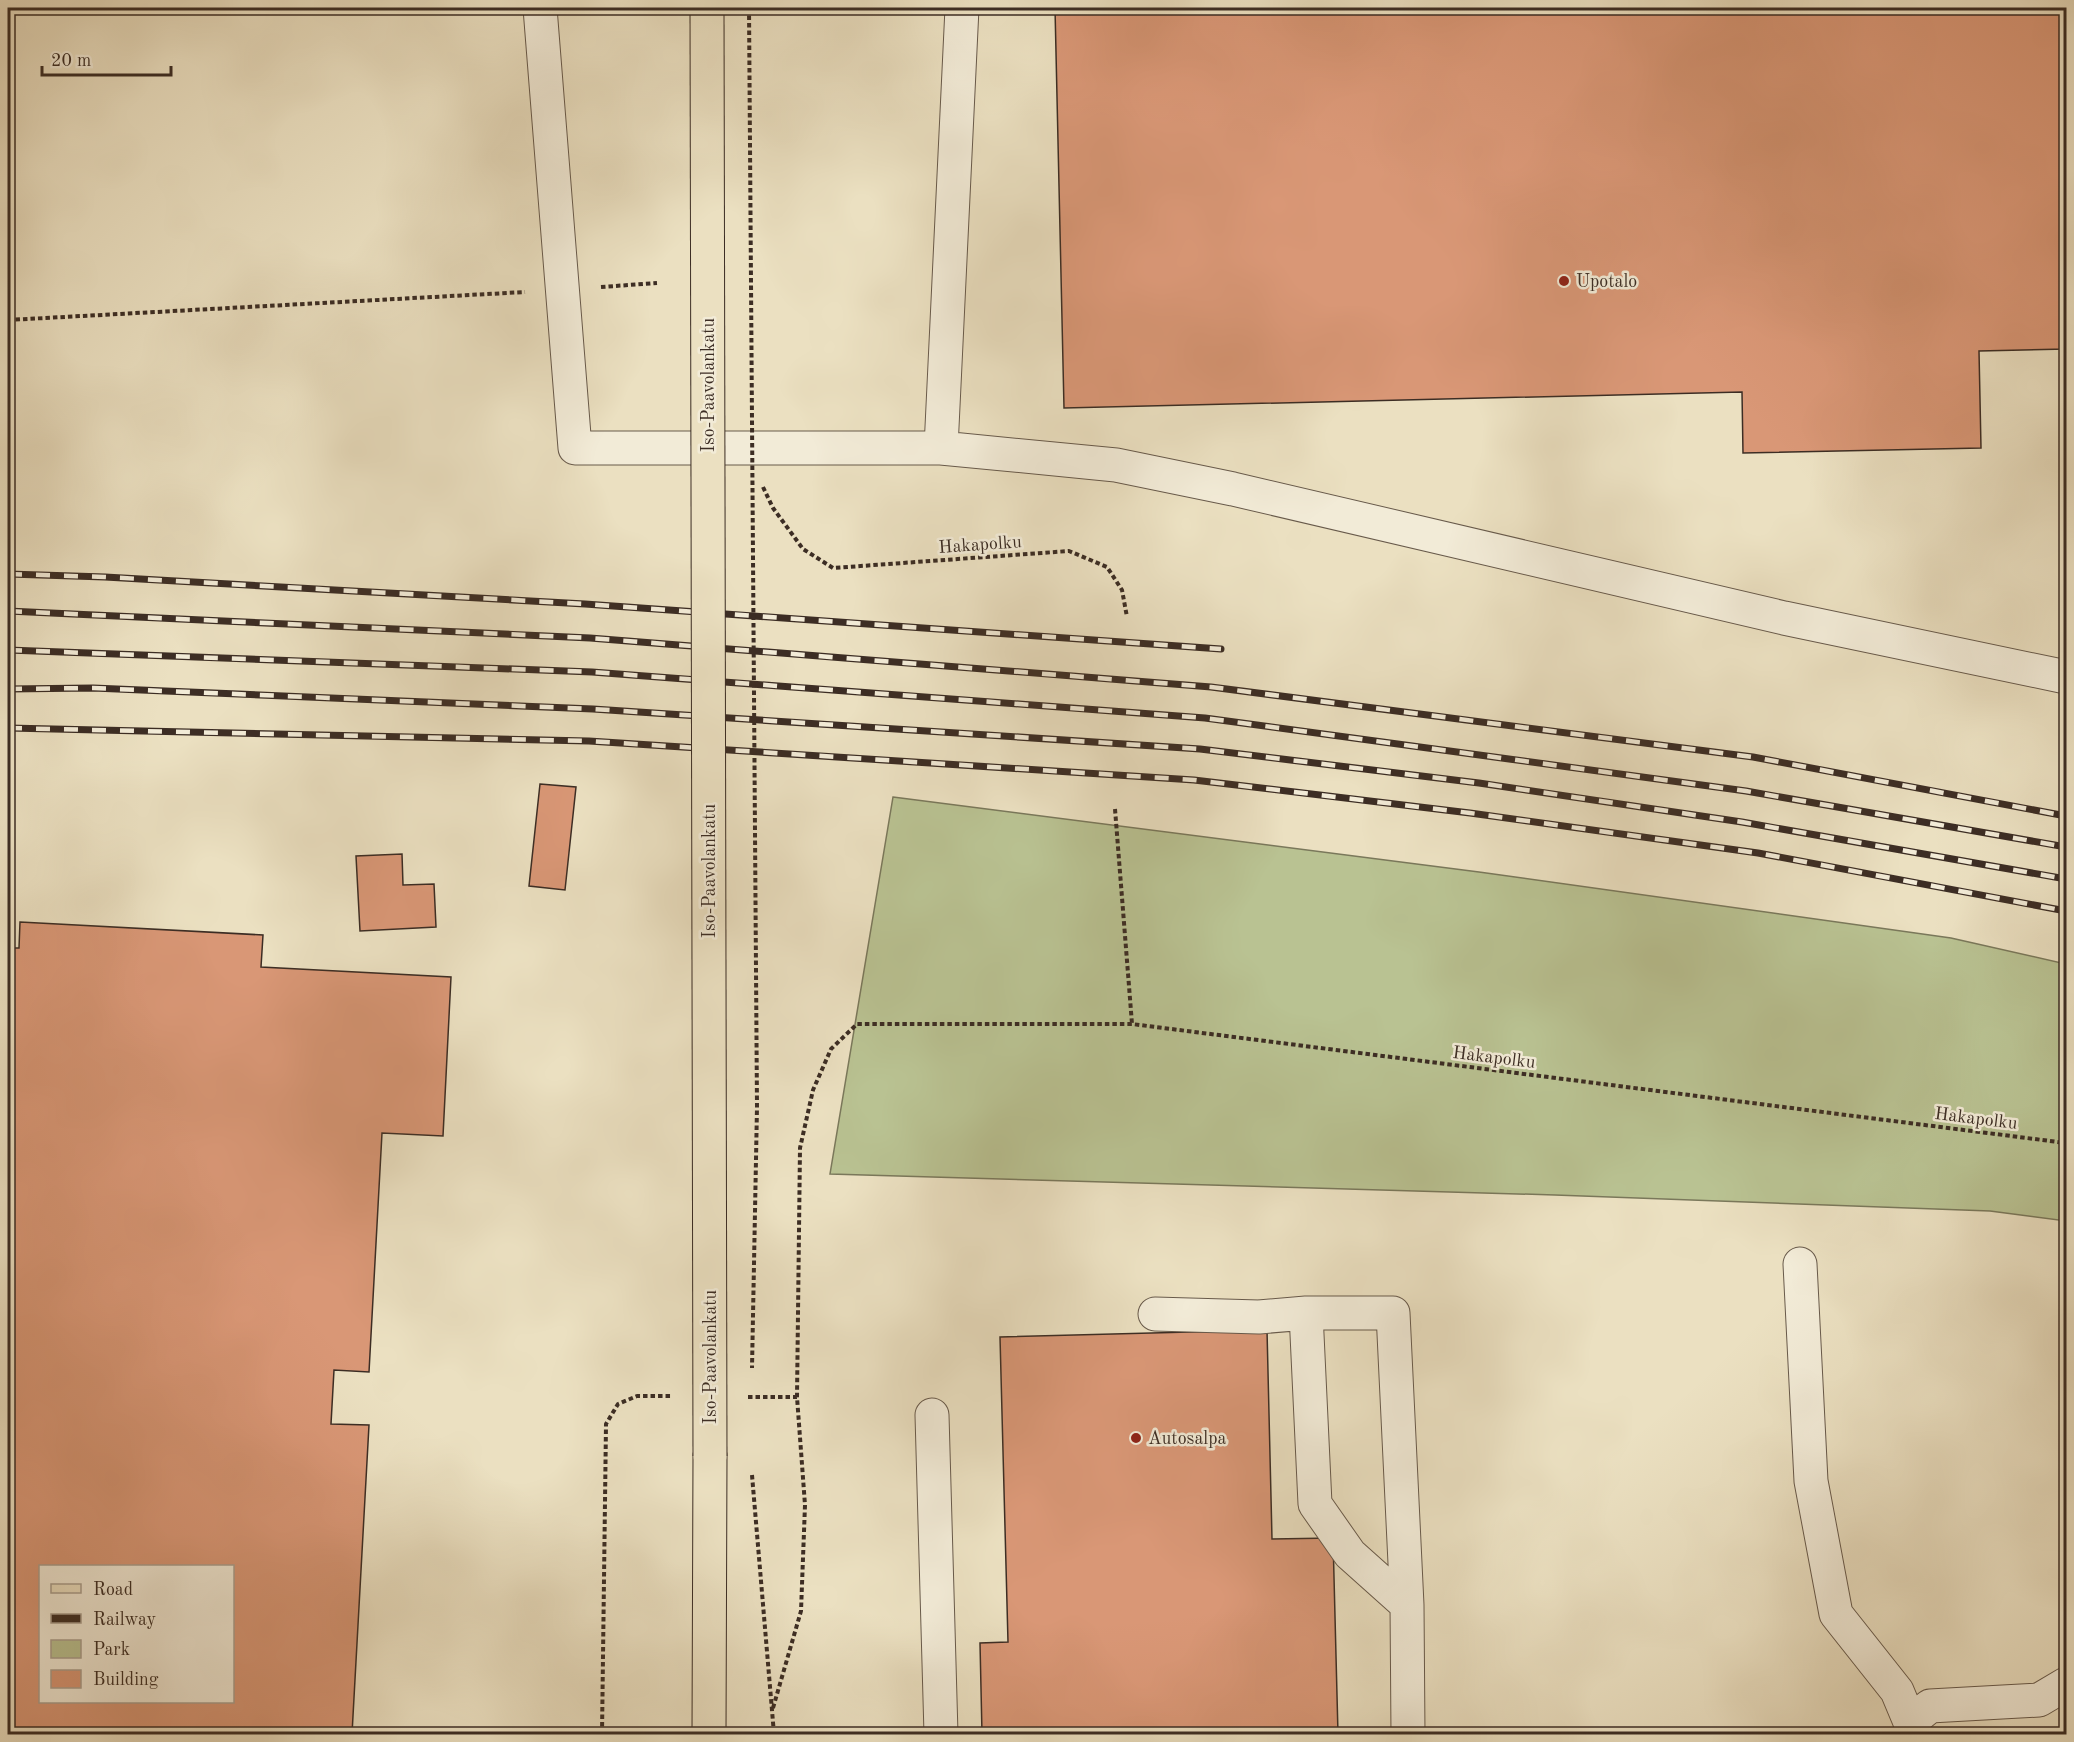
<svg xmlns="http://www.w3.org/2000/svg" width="2074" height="1742" viewBox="0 0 2074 1742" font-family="'Old Standard TT',serif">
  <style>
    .green { fill: #b9c292; stroke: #7a785b; stroke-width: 1.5 }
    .building { fill: #d99776; stroke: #3c2d24; stroke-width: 1.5; fill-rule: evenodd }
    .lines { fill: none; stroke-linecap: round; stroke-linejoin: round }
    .minor-casing { stroke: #685a4b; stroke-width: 35 }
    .major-casing { stroke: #3c2d24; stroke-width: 35 }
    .path { stroke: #3c2d24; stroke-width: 4; stroke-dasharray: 4.5 3; stroke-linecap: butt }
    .minor { stroke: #f2ebd7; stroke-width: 33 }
    .major { stroke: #ebe0c1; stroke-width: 33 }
    .rail-casing { stroke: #3c2d24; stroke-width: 7 }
    .rail { stroke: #f2ebd7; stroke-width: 4.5; stroke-dasharray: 14; stroke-linecap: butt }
    .major-bridge-casing { stroke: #3c2d24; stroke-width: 35; stroke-linecap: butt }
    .path-bridge { stroke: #3c2d24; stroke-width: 4; stroke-dasharray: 4.5 3; stroke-linecap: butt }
    .major-bridge { stroke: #ebe0c1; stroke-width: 33 }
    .poi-dot { fill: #8f2418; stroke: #f2ebd7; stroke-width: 2 }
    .labels { text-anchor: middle; stroke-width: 5; stroke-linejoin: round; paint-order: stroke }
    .poi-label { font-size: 18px; fill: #3c2d24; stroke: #f2ebd7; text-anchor: start }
    .street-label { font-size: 18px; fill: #3c2d24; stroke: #f2ebd7 }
  </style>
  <rect width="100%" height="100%" fill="#ebe0c1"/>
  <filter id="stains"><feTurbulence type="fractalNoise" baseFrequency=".00333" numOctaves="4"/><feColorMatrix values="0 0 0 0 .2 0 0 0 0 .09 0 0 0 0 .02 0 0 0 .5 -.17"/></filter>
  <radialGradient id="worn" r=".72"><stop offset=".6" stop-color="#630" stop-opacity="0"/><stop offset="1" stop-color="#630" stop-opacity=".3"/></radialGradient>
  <path class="green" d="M893,797L1479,872L1951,938L2066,964V1221L1990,1211L1555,1195L830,1174Z"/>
  <path class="building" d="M1055,8H2066V349L1979,351L1981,448L1743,453L1742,392L1064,408Z
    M540,784L576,787L565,890L529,886Z
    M402,854L403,885L434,884L436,927L360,931L356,856Z
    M20,922L263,935L261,967L451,977L443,1136L382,1133L369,1372L334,1370L331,1424L369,1425L352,1734H8V948H19ZM40,1566H232V1702H40Z
    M1267,1330L1272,1539L1333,1538L1338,1734H982L980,1643L1008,1642L1000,1337Z"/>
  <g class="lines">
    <defs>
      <path id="minor" d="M540,8L575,448H941L1116,465L1233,489L1784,618L2066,677
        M941,448L962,8
        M1800,1264L1811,1481L1836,1614L1897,1691L1910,1722
        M1306,1313L1315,1504L1350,1554L1407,1605
        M1155,1314L1259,1317L1306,1313H1393L1407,1605L1408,1734
        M932,1415L941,1734
        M1911,1734L1910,1722L1930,1706L2039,1700L2066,1684"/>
      <path id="major" d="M709,1734L710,1456"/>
    </defs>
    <use href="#minor" class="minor-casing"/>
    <use href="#major" class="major-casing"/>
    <path class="path" d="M601,287L657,283
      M8,320L525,292
      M763,487L773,508L803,549L833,568L1069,551L1107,567L1122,590L1127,617
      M1115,809L1132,1024
      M748,1397H797
      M752,1475L774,1734
      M773,1708L801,1611L805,1505L797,1397L800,1148L813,1090L831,1049L857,1024H1132L2066,1143
      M602,1734L606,1424L618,1404L637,1396H672"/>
    <use href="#minor" class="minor"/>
    <use href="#major" class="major"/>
    <defs>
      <path id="rail" d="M8,574L105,577L585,604L1221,649
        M8,611L590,638L1211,687L1753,757L2066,816
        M8,650L592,672L1205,718L1746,791L2066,847
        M8,689L93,688L593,709L1200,749L1479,783L1742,822L2066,879
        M8,728L589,741L1194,780L1470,813L1758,853L2066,911"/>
    </defs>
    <use href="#rail" class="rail-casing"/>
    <use href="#rail" class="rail"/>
    <defs>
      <path id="major-bridge" d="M707,8L710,1456"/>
    </defs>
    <use href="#major-bridge" class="major-bridge-casing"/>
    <path class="path-bridge" d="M749,8L757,1107L752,1368"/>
    <use href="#major-bridge" class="major-bridge"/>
  </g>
  <g class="poi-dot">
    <circle cx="1564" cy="281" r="6"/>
    <circle cx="1136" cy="1438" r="6"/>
  </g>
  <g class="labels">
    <g class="poi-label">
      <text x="1576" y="287">Upotalo</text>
      <text x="1148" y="1444">Autosalpa</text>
    </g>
    <g class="street-label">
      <text transform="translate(708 385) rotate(-90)" y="6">Iso-Paavolankatu</text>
      <text transform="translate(980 544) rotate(-4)" y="6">Hakapolku</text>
      <text transform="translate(709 871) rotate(-90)" y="6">Iso-Paavolankatu</text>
      <text transform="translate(1494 1057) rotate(7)" y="6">Hakapolku</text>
      <text transform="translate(1976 1118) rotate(7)" y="6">Hakapolku</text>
      <text transform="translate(710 1357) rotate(-90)" y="6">Iso-Paavolankatu</text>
    </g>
  </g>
  <rect width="2074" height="1742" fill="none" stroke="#ebe0c1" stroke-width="30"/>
  <rect x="9" y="9" width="2056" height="1724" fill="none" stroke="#3c2d24" stroke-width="3"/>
  <rect x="15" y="15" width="2044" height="1712" fill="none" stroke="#3c2d24" stroke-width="1.5"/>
  <rect x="39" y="1565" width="195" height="138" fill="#f2ebd7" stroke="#a99f8f" stroke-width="1.5"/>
  <rect x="51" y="1584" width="30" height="9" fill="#ebe0c1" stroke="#a99f8f" stroke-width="1.5"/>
  <text x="93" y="1595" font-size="18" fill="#3c2d24">Road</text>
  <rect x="51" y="1614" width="30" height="9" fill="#3c2d24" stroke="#a99f8f" stroke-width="1.5"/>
  <text x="93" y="1625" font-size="18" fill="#3c2d24">Railway</text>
  <rect x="51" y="1640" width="30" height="18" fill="#b9c292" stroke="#a99f8f" stroke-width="1.5"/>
  <text x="93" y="1655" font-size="18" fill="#3c2d24">Park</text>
  <rect x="51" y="1670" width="30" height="18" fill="#d99776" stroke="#a99f8f" stroke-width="1.5"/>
  <text x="93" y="1685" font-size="18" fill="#3c2d24">Building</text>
  <path d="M42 66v9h129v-9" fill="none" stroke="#3c2d24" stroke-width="3"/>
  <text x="51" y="66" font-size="18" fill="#3c2d24" stroke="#f2ebd7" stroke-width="4.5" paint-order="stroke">20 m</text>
  <rect width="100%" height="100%" filter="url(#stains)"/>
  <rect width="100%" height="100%" fill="url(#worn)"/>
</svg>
